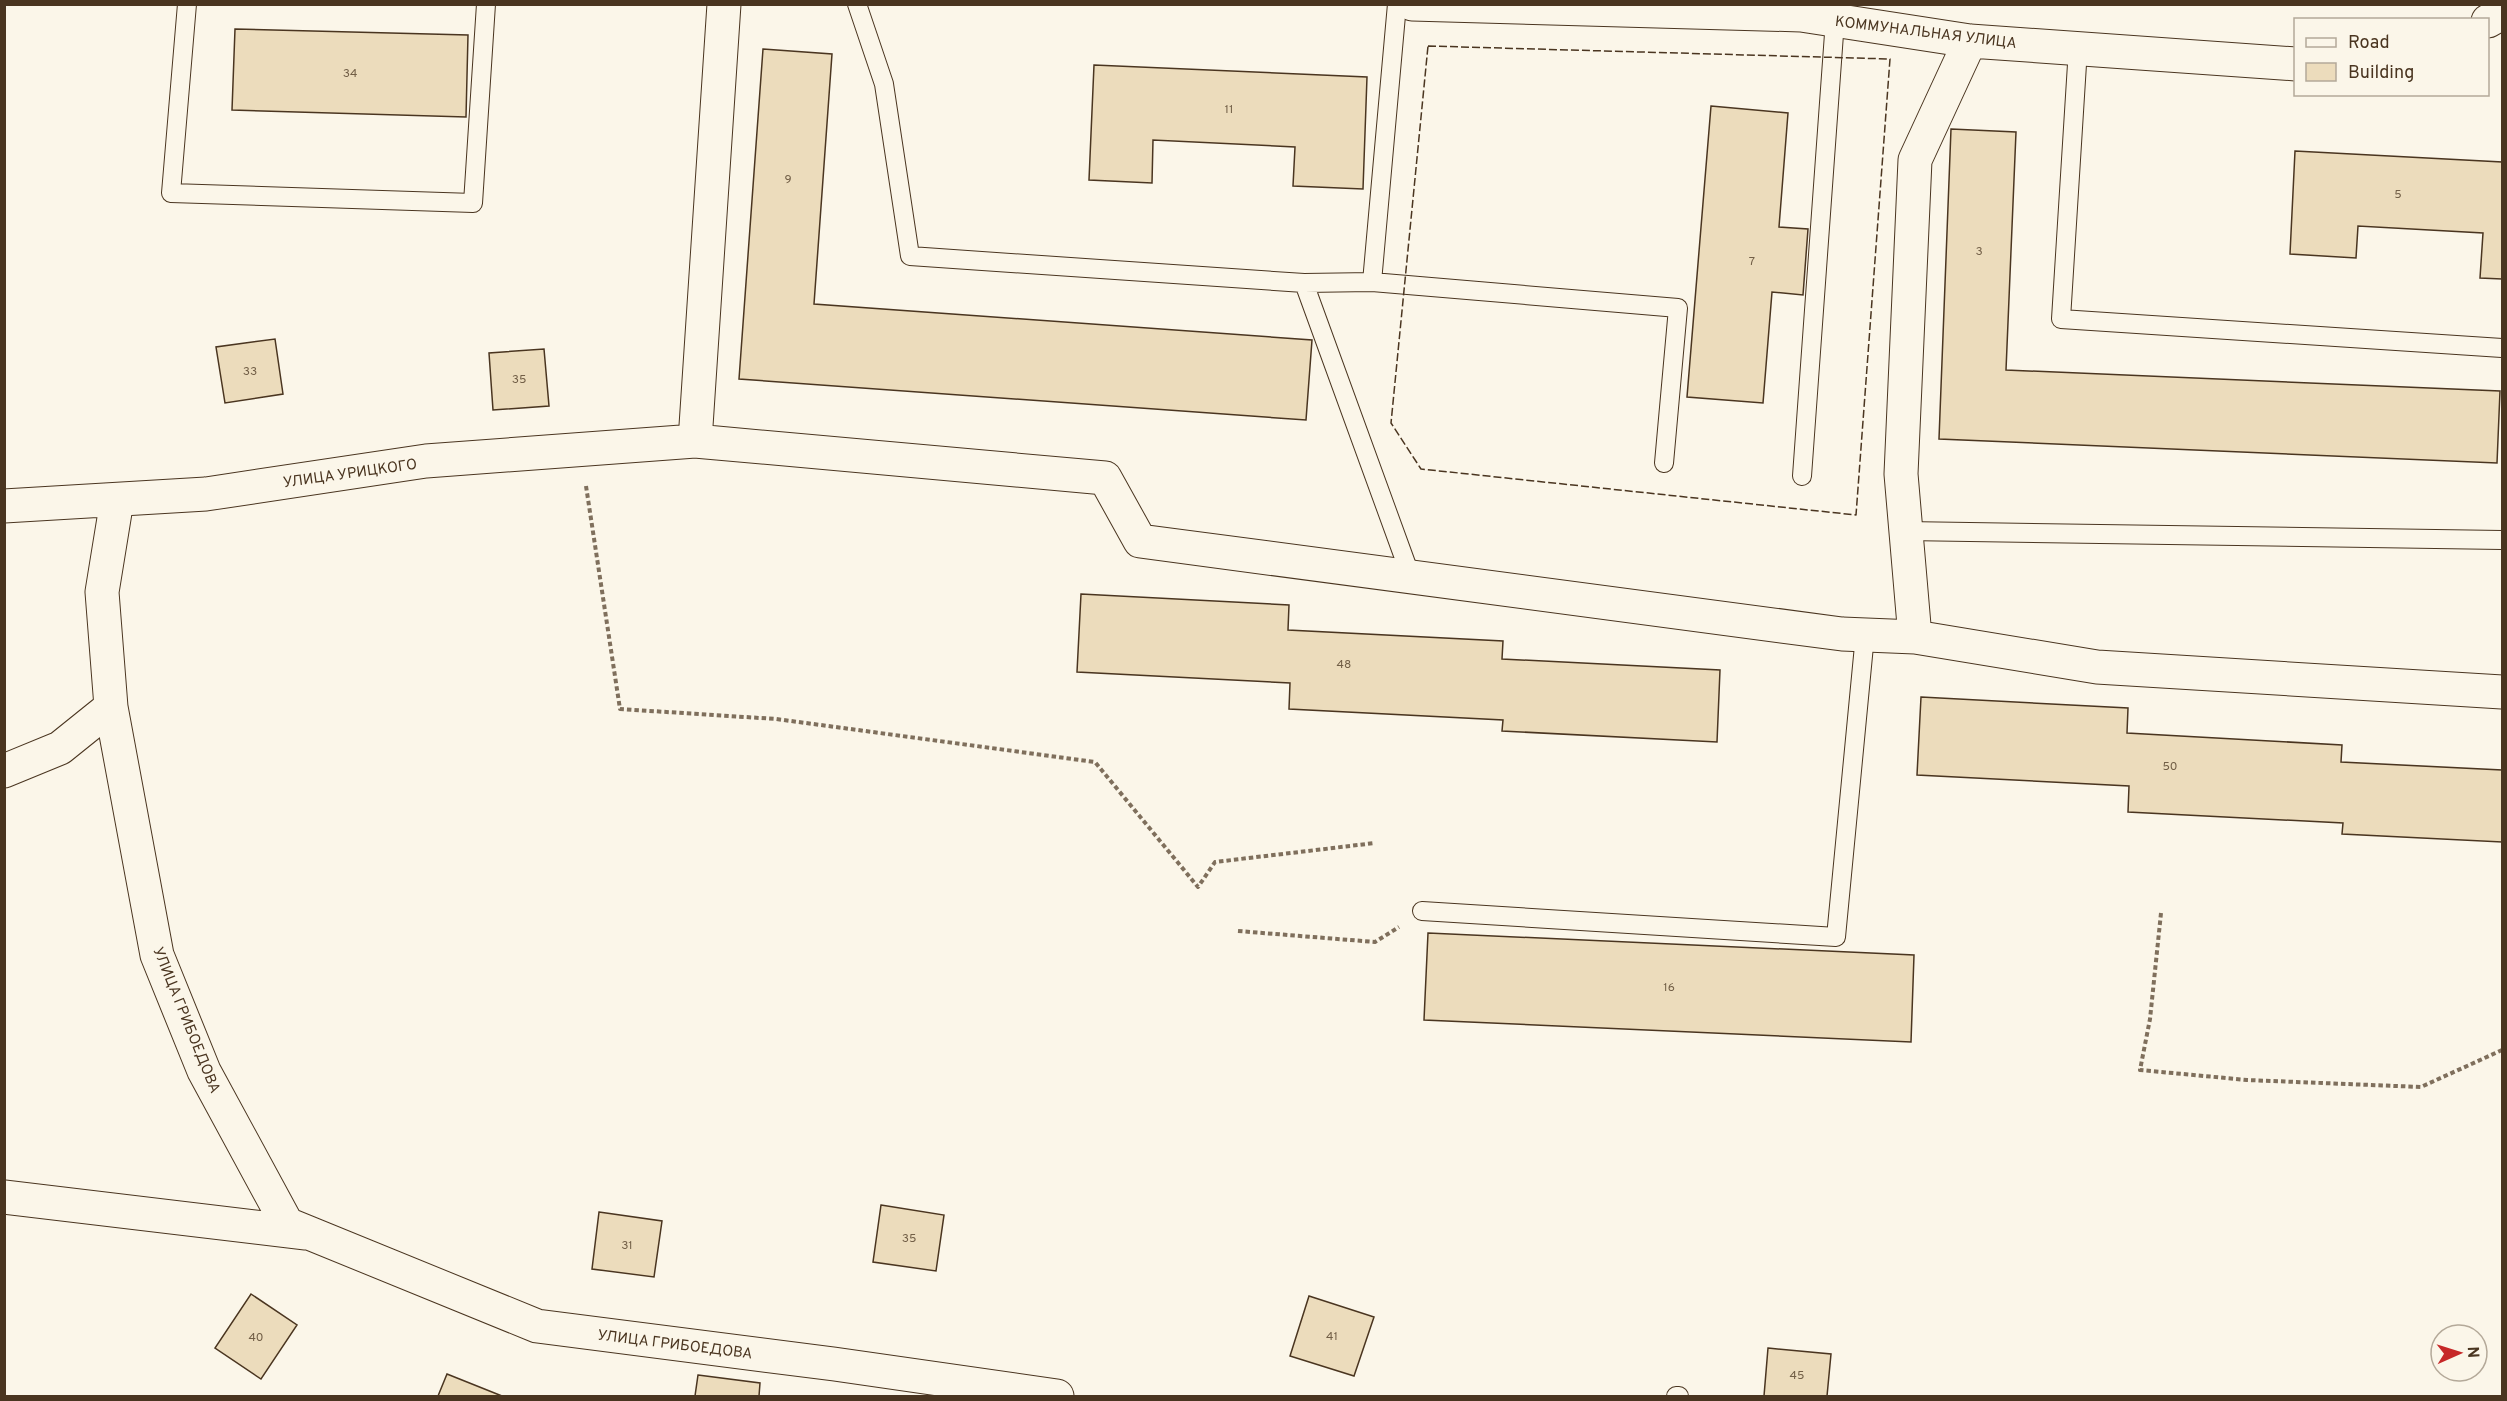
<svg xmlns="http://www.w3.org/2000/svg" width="2507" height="1401" viewBox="0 0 2507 1401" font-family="Overpass,sans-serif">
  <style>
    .building { fill: #ecdcbc; stroke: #4a3520; stroke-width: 1.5 }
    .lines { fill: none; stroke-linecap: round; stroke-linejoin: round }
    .service-casing { stroke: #4a3520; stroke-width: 20 }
    .minor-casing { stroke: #4a3520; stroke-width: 35 }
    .path { stroke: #7f6f5c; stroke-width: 4; stroke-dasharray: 4.5 3; stroke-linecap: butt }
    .service { stroke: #fbf6e9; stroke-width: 18 }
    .minor { stroke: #fbf6e9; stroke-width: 33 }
    .fence { stroke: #4a3520; stroke-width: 1.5; stroke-dasharray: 8 3; stroke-linecap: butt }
    .labels { text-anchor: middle; stroke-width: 4.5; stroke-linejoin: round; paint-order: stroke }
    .number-label { font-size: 12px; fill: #725f47 }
    .street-label { font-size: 15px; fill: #4a3520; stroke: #fbf6e9 }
  </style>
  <rect width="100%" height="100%" fill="#fbf6e9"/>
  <path class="building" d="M235,29L468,35L466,117L232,110Z
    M763,49L832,54L814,304L1312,340L1306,420L739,379Z
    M1094,65L1367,77L1363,189L1293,186L1295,147L1153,140L1152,183L1089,180Z
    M1711,106L1788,113L1779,227L1808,229L1803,295L1772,292L1763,403L1687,397Z
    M1951,129L2016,132L2006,370L2500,391L2497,463L1939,439Z
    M2295,151L2502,162V279L2480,278L2483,233L2358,226L2356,258L2290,254Z
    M275,339L283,394L225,403L216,347Z
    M544,349L549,406L493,410L489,353Z
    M1081,594L1289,605L1288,630L1503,641L1502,659L1720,670L1717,742L1502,731L1503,720L1289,709L1290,683L1077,672Z
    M1921,697L2128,708L2127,733L2342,745L2341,762L2502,770V842L2342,834L2343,823L2128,812L2129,786L1917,775Z
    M1428,933L1914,955L1911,1042L1424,1020Z
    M881,1205L944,1215L936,1271L873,1262Z
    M599,1212L662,1221L654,1277L592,1269Z
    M251,1294L297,1325L261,1379L215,1348Z
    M1309,1296L1374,1317L1354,1376L1290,1356Z
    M1768,1348L1831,1354L1827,1396H1764Z
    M447,1374L502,1396H438Z
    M698,1375L760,1383L759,1396H695Z"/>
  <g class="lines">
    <defs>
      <path id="service" d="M187,4L171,193L473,203L486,4
        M857,4L884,84L910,256L1304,283L1411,577
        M2078,48L2061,319L2502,348
        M1372,282L1678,308L1664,463
        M1304,283L1372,282L1397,4
        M1802,476L1835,20
        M1905,531L2502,540
        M1422,911L1836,937L1865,635
        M1676,1396H1679"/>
      <path id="minor" d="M1412,4L1801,15L1970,41L2296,64
        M2488,21L2502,13
        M695,441L724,4
        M117,500L102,592L111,707L157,955L204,1071L287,1224L537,1326L834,1364L1057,1396
        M4,506L206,494L426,461L695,441L1105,478L1140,541L1842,634L1915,637L2097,667L2502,692
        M1915,637L1901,474L1915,160L1970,41
        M4,771L60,748L111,707
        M4,1197L306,1233"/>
    </defs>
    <use href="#service" class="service-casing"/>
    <use href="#minor" class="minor-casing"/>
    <path class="path" d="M586,486L620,709L776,719L1095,762L1198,887L1215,862L1375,843
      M2161,913L2150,1019L2140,1070L2247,1080L2421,1087L2502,1050
      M1238,931L1375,942L1399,927"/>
    <use href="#service" class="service"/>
    <use href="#minor" class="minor"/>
    <path class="fence" d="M1428,46L1890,59L1856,515L1421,469L1391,423Z"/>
  </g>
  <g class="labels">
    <g class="number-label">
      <text x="350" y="77">34</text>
      <text x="1229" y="113">11</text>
      <text x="788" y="183">9</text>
      <text x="2398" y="198">5</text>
      <text x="1979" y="255">3</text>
      <text x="1752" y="265">7</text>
      <text x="250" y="375">33</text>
      <text x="519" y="383">35</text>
      <text x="1344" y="668">48</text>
      <text x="2170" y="770">50</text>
      <text x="1669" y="991">16</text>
      <text x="909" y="1242">35</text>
      <text x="627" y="1249">31</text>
      <text x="1332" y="1340">41</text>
      <text x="256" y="1341">40</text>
      <text x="1797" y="1379">45</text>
    </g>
    <g class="street-label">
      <text transform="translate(1926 32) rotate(7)" y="5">КОММУНАЛЬНАЯ УЛИЦА</text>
      <text transform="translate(350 473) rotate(-8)" y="5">УЛИЦА УРИЦКОГО</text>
      <text transform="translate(187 1020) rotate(68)" y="5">УЛИЦА ГРИБОЕДОВА</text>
      <text transform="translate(675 1344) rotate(7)" y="5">УЛИЦА ГРИБОЕДОВА</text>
    </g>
  </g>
  <rect width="2507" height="1401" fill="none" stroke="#4a3520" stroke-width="12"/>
  <rect x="2294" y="18" width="195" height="78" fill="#fbf6e9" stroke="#b4a999" stroke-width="1.5"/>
  <rect x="2306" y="38" width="30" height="9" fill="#fbf6e9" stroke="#b4a999" stroke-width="1.5"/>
  <text x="2348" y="48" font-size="18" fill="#4a3520">Road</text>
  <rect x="2306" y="63" width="30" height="18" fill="#ecdcbc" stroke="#b4a999" stroke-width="1.5"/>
  <text x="2348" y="78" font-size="18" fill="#4a3520">Building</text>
  <g transform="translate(2459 1353) rotate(87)"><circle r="28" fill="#fbf6e9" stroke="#b4a999" stroke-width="1.5"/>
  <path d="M0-4.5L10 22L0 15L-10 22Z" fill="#c62828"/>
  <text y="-9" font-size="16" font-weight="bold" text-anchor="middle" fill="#4a3520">N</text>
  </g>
</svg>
